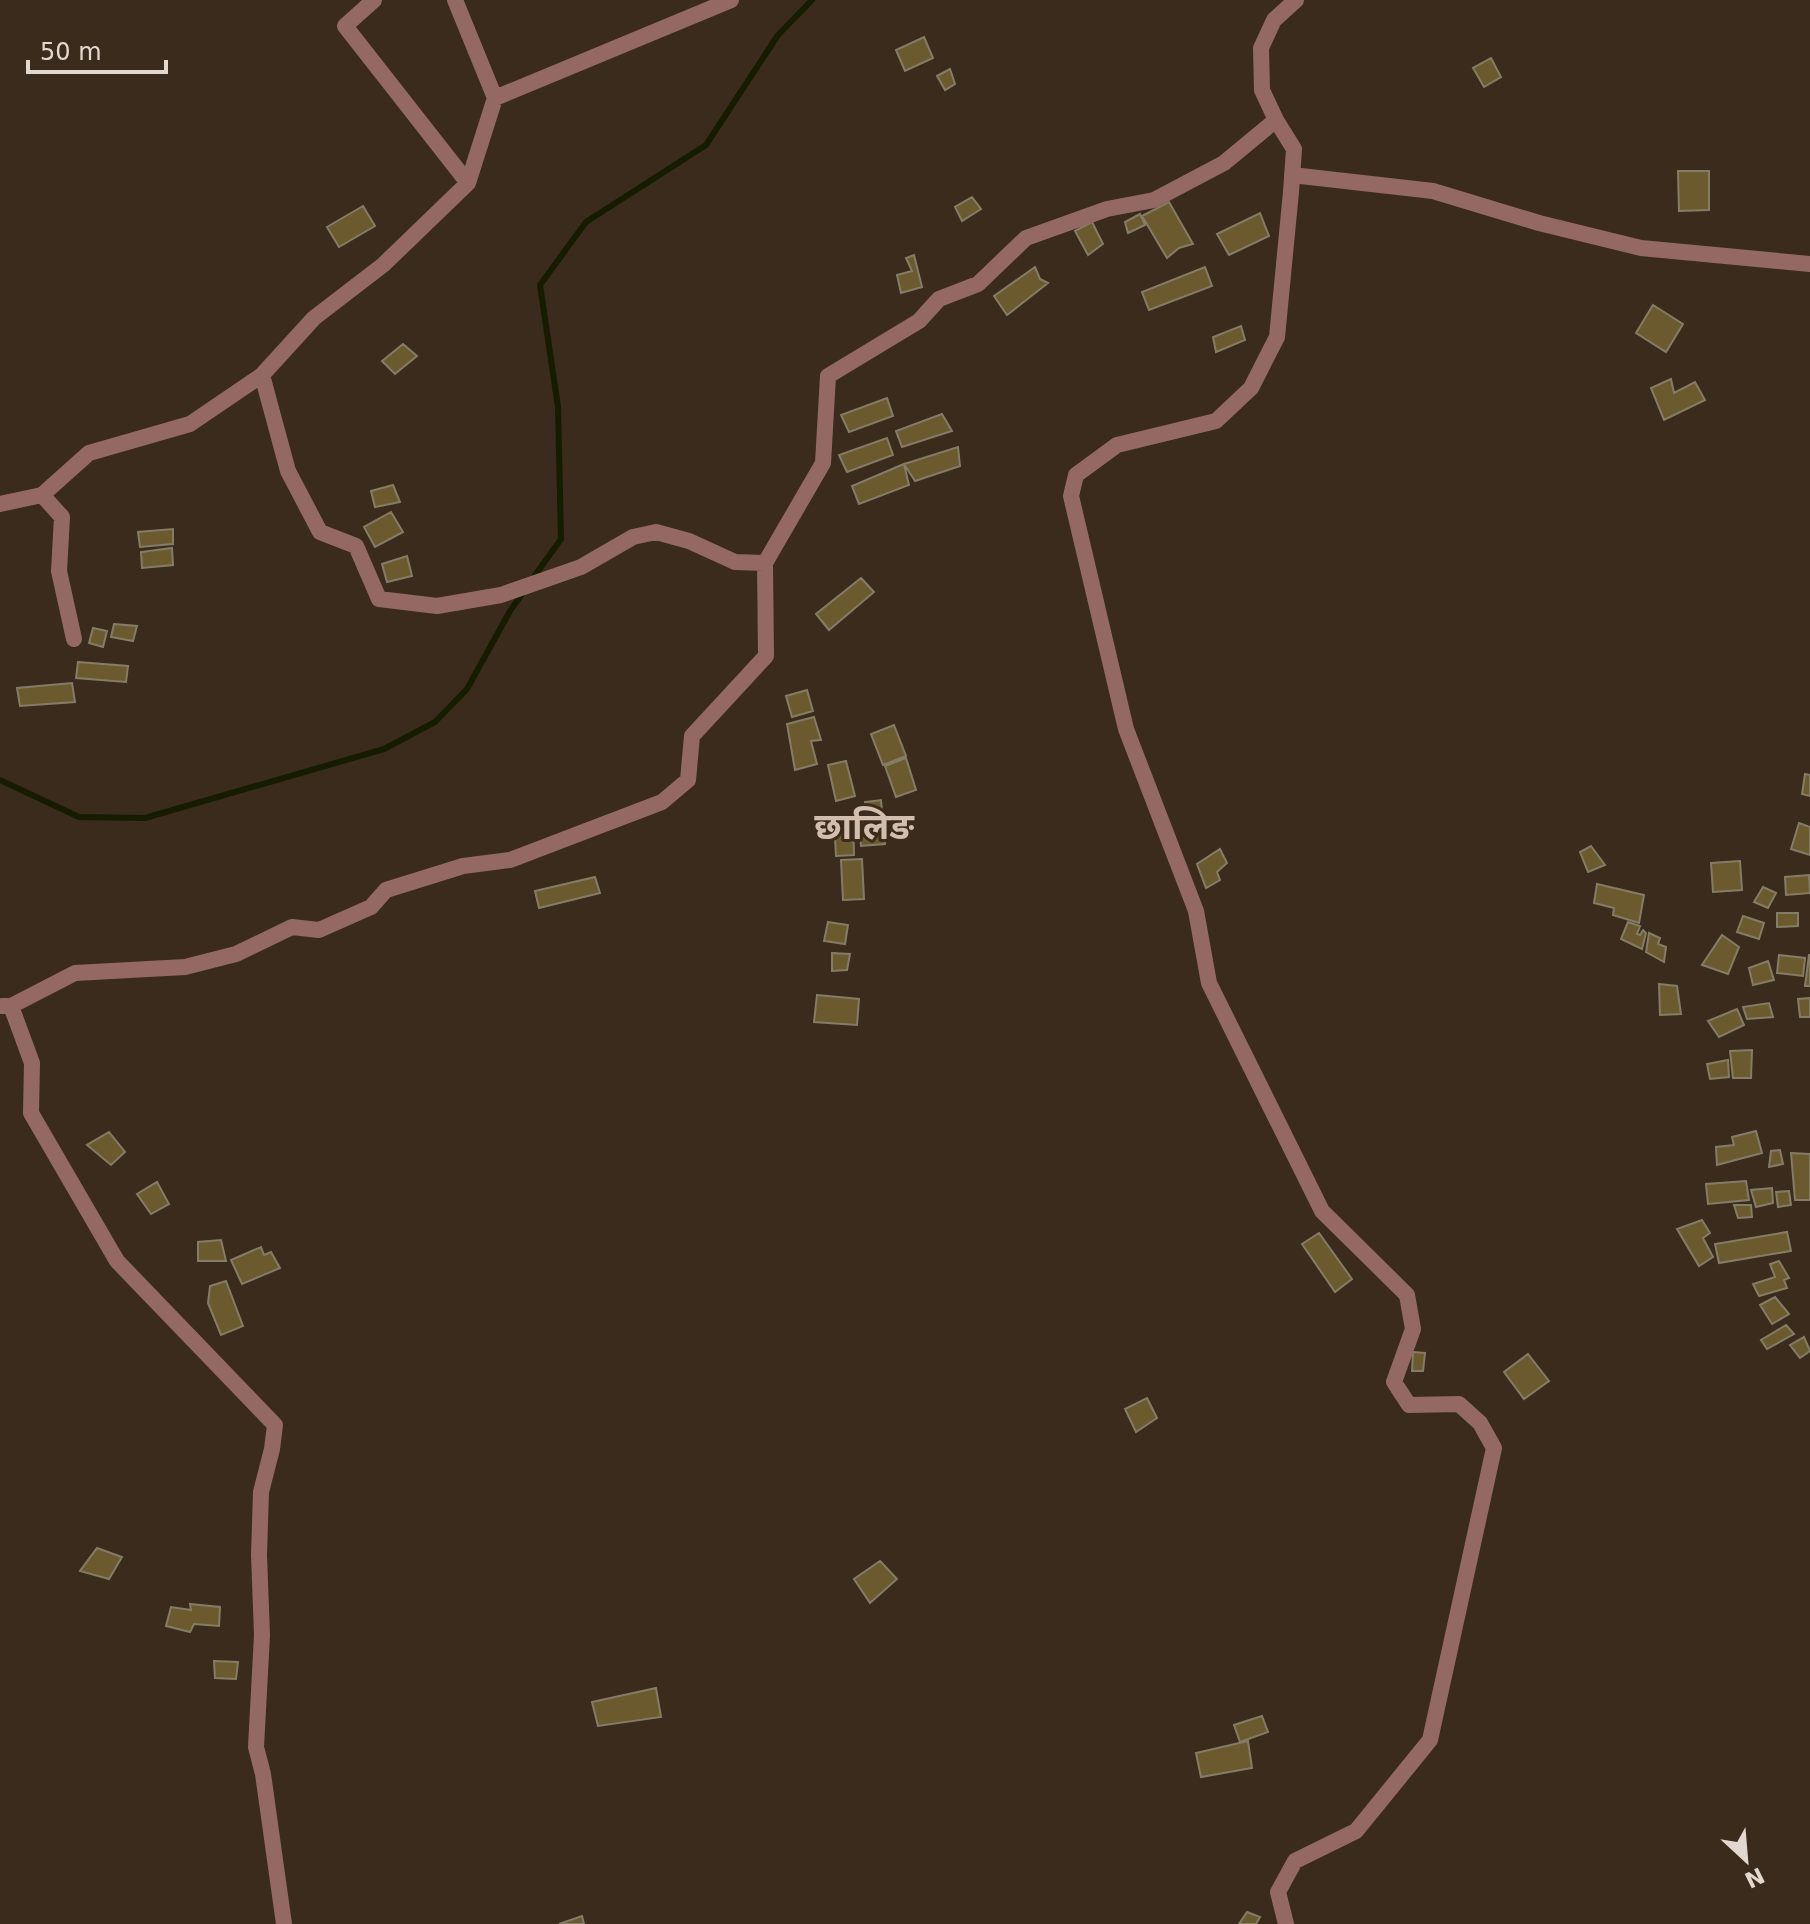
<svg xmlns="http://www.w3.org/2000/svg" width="1810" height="1924" viewBox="0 0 1810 1924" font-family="'DejaVu Sans','Noto Sans Devanagari',sans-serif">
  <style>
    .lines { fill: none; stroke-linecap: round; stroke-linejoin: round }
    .stream { stroke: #151c00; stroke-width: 6 }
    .building { fill: #6a5a2d; stroke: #847c66; stroke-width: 2 }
    .minor { stroke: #946963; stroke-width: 16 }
    .labels { text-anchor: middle; stroke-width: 6; stroke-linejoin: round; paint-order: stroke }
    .district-label { font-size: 36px; font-weight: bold; fill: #d3bead; stroke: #3b2b1d }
  </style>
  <rect width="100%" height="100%" fill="#3b2b1d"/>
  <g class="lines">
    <path class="stream" d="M531,581L561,539L558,407L540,285L586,222L706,145L778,35L812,0
      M0,780L79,817L145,818L384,749L435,722L467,689L510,611L525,590"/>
  </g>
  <path class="building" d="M924,37L933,58L905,71L896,50Z
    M1491,58L1501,77L1484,87L1473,68Z
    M950,69L955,84L945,90L937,76Z
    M1678,171H1709V210L1679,211Z
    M972,197L981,209L962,221L955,207Z
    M1169,202L1193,244L1179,248L1167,258L1142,216Z
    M363,206L375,226L339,247L327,227Z
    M1260,213L1269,236L1229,255L1217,234Z
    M1140,214L1145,225L1128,233L1125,222Z
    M1092,222L1103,244L1088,255L1075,231Z
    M914,255L922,287L901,293L897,275L912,271L906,258Z
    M1035,267L1040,279L1048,283L1007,315L994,296Z
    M1205,267L1212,286L1149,310L1142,292Z
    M1653,305L1683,324L1666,352L1636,333Z
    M1241,326L1245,340L1216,352L1213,337Z
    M403,344L417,356L395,374L382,361Z
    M1671,379L1674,393L1695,382L1705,400L1664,420L1651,388Z
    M887,398L893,416L849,432L841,415Z
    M942,414L952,431L902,447L896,431Z
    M887,438L893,455L847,472L839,455Z
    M958,447L960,466L915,481L904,464Z
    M904,464L909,485L859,504L852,486Z
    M393,485L400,502L375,507L371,491Z
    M391,512L403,532L375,547L364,527Z
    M173,529V544L140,547L138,532Z
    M172,548L173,565L142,568L141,552Z
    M407,556L412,576L387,582L382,564Z
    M861,578L874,592L829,630L816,614Z
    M114,624L137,626L133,641L111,637Z
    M93,628L107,631L103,647L89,643Z
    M78,662L128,666L126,682L76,678Z
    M72,683L75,702L20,706L17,688Z
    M807,690L813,711L792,717L786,696Z
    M814,717L821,740L811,741L817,764L795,770L787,724Z
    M894,725L906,756L883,765L871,734Z
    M906,758L916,790L896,797L885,766Z
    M846,761L855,796L836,801L828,765Z
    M1805,774L1810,775V796L1802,794Z
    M881,800L885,844L861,846L858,815H866L865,802Z
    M853,818L854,855L836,856L834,819Z
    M1799,823L1810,827V855L1791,849Z
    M1591,846L1605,865L1588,872L1580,852Z
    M1220,849L1227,863L1217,872L1220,880L1206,888L1197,864Z
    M862,859L864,899L843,900L841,860Z
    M1740,861L1742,890L1713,892L1711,863Z
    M1809,875L1810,893L1786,895L1785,877Z
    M595,877L600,893L539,908L535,891Z
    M1597,884L1644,895L1639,923L1613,915L1614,908L1594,903Z
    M1763,887L1776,893L1768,908L1754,902Z
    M1777,913H1798V926L1777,927Z
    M1743,916L1764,923L1759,939L1737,932Z
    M828,922L848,925L845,944L824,941Z
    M1628,922L1640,926L1637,934L1640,935L1643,930L1646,933L1642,949L1621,939Z
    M1649,933L1660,938L1658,944L1666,947L1664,962L1646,952Z
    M1722,935L1739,947L1728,974L1702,965Z
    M832,953L850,954L847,970L832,971Z
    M1779,955L1805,958L1803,976L1777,973Z
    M1809,955H1810V986H1805Z
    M1768,961L1774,980L1753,985L1749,968Z
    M1659,984L1677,986L1681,1014L1660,1015Z
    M817,995L859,999L857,1025L814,1022Z
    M1810,998V1017H1800L1798,999Z
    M1769,1003L1773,1017L1747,1019L1743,1007Z
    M1737,1009L1744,1025L1719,1037L1708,1021Z
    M1752,1050L1751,1078H1733L1730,1051Z
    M1728,1060L1729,1077L1710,1079L1707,1064Z
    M1756,1131L1762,1153L1717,1165L1716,1147L1734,1145L1732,1137Z
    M109,1132L125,1152L111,1165L87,1145Z
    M1780,1150L1783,1164L1769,1167L1771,1151Z
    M1791,1153L1810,1154V1200H1795Z
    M1746,1181L1749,1200L1708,1204L1706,1184Z
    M157,1182L169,1204L151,1214L137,1194Z
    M1772,1188L1773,1203L1756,1207L1751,1190Z
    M1789,1191L1791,1205L1778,1207L1776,1192Z
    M1734,1205H1751L1752,1217L1738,1218Z
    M1702,1220L1710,1233L1703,1238L1713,1257L1699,1266L1677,1229Z
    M1787,1232L1791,1251L1719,1263L1715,1244Z
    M1319,1233L1352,1279L1335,1292L1302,1244Z
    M221,1240L226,1261H198V1242Z
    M261,1247L264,1255L271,1252L280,1268L242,1284L231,1260Z
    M1779,1261L1789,1278L1784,1280L1787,1288L1759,1296L1753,1284L1775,1277L1770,1264Z
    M226,1281L243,1326L221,1335L208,1303L210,1286Z
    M1775,1297L1789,1314L1772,1324L1760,1305Z
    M1786,1325L1794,1334L1767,1349L1761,1340Z
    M1804,1337L1810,1351L1800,1358L1790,1345Z
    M1413,1352L1425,1353L1423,1371H1412Z
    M1528,1354L1549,1381L1524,1399L1504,1372Z
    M1147,1398L1157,1418L1136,1432L1125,1409Z
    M97,1548L122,1557L109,1579L80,1571Z
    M880,1561L897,1579L870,1603L854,1579Z
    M190,1604L220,1607L219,1626L194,1624L190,1632L166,1626L171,1607L191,1610Z
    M214,1661L238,1662L236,1679L215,1678Z
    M656,1688L661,1717L598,1726L592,1702Z
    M1262,1716L1268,1732L1240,1742L1234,1725Z
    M1248,1741L1252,1768L1201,1777L1196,1753Z
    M1247,1912L1260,1917L1256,1924H1239Z
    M582,1916L584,1924H559Z"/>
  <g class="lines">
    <path class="minor" d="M374,0L345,26L468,183
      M495,98L731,0
      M1276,120L1294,149L1291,192L1277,337L1251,388L1216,421L1117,445L1076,475L1071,496L1126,729L1196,911L1209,983L1322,1211L1407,1295L1413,1329L1394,1382L1409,1405L1459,1404L1480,1423L1494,1448L1430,1740L1356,1831L1295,1861L1278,1892L1286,1924
      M1292,175L1433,191L1539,223L1641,248L1810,264
      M262,375L288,471L320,532L356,546L379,599L437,606L501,595L581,567L633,537L656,532L689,541L735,562L765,563
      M42,495L62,517L59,571L74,639
      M0,504L42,495L89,453L190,424L262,375L314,318L383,265L468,183L495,98L455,0
      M2,1006H11L32,1063L31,1113L117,1261L275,1425L272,1449L261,1492L259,1555L262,1635L256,1747L263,1774L284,1924
      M11,1006L75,973L185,967L236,954L292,927L319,930L371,907L386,890L463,866L510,860L662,802L688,780L692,736L766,656L765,563L823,463L828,376L919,321L939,299L978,284L1026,238L1107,209L1154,200L1224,163L1276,120L1262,90L1261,48L1274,20L1296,0"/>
  </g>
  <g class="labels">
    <g class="district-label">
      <text x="864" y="839">छालिङ</text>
    </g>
  </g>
  <g transform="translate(1746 1860) rotate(154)" stroke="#3b2b1d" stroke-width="6" paint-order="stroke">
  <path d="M0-6L14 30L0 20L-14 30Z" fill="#e3d8d0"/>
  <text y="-12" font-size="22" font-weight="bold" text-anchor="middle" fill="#e3d8d0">N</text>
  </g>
  <path d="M28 60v12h138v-12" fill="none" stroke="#e3d8d0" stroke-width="4"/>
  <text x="40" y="60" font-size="24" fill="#e3d8d0" stroke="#3b2b1d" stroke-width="6" paint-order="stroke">50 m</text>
</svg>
